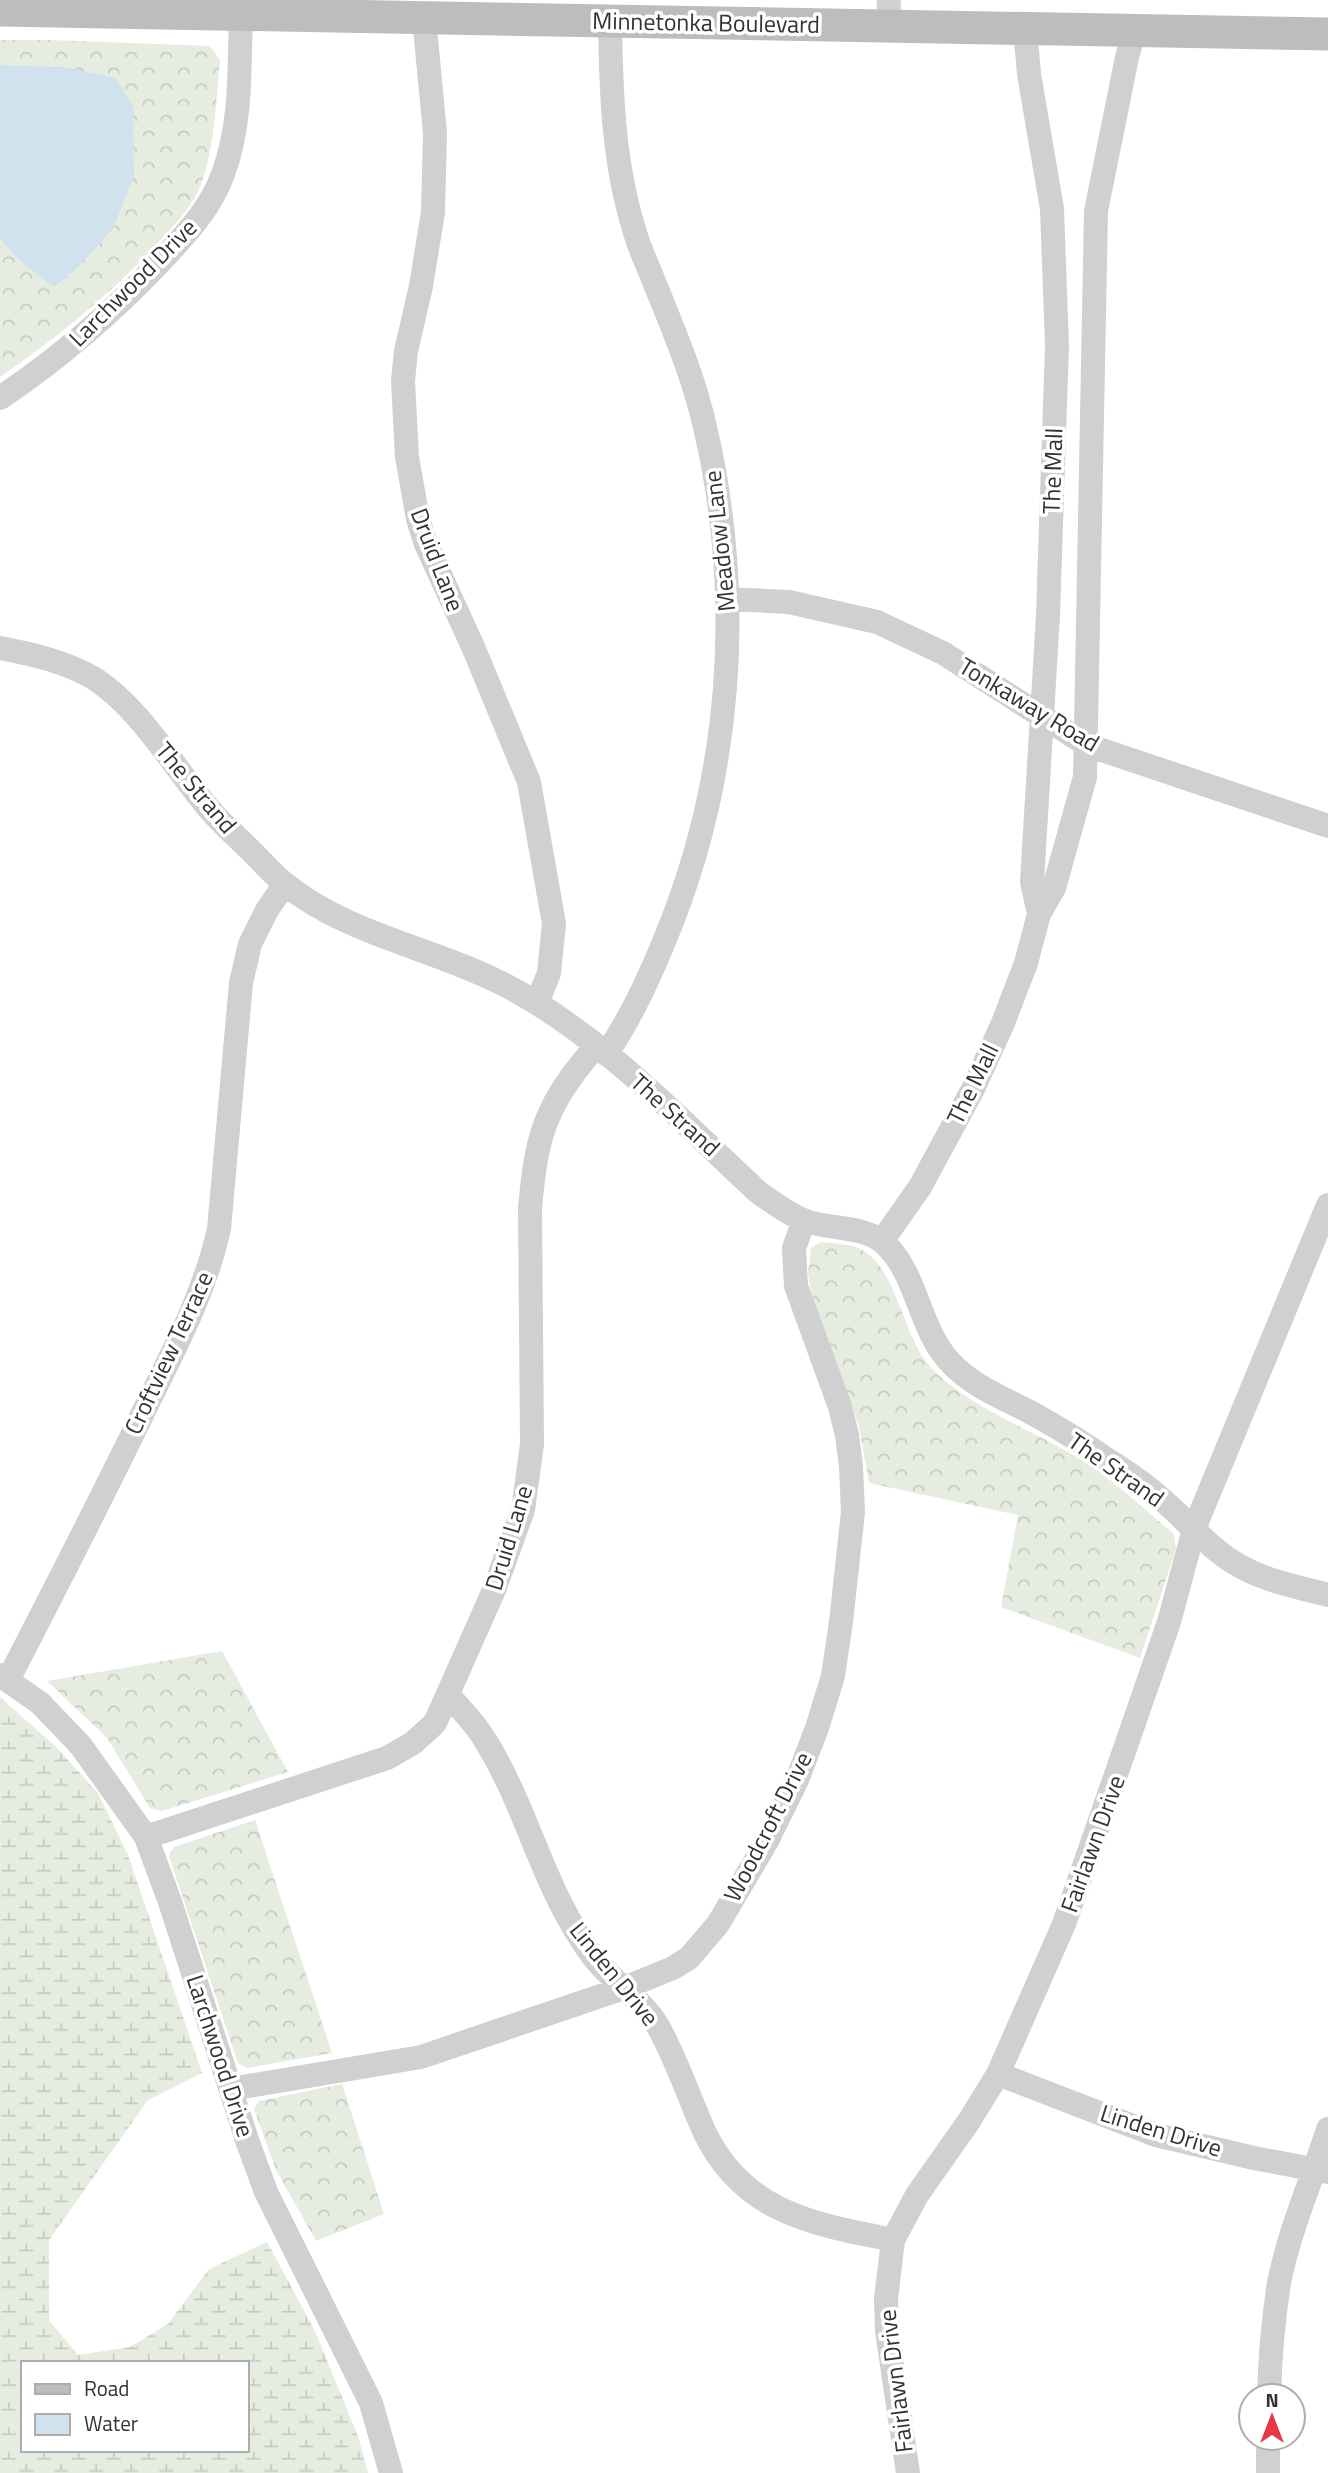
<svg xmlns="http://www.w3.org/2000/svg" width="1328" height="2473" viewBox="0 0 1328 2473" font-family="'Titillium Web',sans-serif">
  <style>
    .forest { fill: url(#forest-crowns) }
    .wetland { fill: url(#wetland-marsh); fill-rule: evenodd }
    .water { fill: #cfe2ee }
    .lines { fill: none; stroke-linecap: round; stroke-linejoin: round }
    .street { stroke: #d0d0d0; stroke-width: 24 }
    .secondary { stroke: #bdbdbd; stroke-width: 33 }
    .labels { text-anchor: middle; stroke-width: 7; stroke-linejoin: round; paint-order: stroke }
    .street-label { font-size: 24px; fill: #333; stroke: #fff }
  </style>
  <defs>
    <pattern id="forest-crowns" width="20" height="18" patternUnits="userSpaceOnUse" patternTransform="scale(1.75)"><rect width="20" height="18" fill="#e6ecdf"/><path d="M2 6a3 3 0 1 1 6 0M12 15a3 3 0 1 1 6 0" fill="none" stroke="#c6cbc0"/></pattern>
    <pattern id="wetland-marsh" width="20" height="14" patternUnits="userSpaceOnUse" patternTransform="scale(1.75)"><rect width="20" height="14" fill="#e6ecdf"/><path d="M1 5h8M5 5V1M11 12h8M15 12V8" fill="none" stroke="#c6cbc0"/></pattern>
  </defs>
  <rect width="100%" height="100%" fill="#fff"/>
  <path class="forest" d="M0,40H51L210,46L220,60C216,100 215,143 202,182C193,207 173,227 155,246C108,296 57,338 0,377V239L20,261L64,67L0,65Z
    M821,1242C831,1243 843,1244 853,1246C896,1259 900,1330 928,1364C965,1408 1043,1433 1091,1466C1120,1486 1146,1511 1174,1534L1176,1549L1140,1658L1001,1607L1018,1515L869,1483L859,1426L812,1297L808,1274L811,1248Z
    M222,1651L288,1772L162,1811L150,1808L107,1738L47,1681Z
    M255,1820L332,2053L247,2068L238,2063L169,1856L174,1847Z
    M342,2084L384,2214L316,2241L276,2170L254,2109L259,2101Z"/>
  <path class="wetland" d="M0,1697L57,1748L98,1793L128,1855L202,2073L148,2100L49,2240V2320L78,2355L130,2347L168,2324L209,2269L267,2242L314,2329L358,2436L368,2473H0ZM23,2363H247V2450H23Z"/>
  <path class="water" d="M0,65L64,67L116,78L133,106L134,176L113,229L75,270L54,287L20,261L0,239Z"/>
  <g class="lines">
    <path class="street" d="M424,18L435,133L433,212L421,286L406,351L403,381L407,457L418,519L426,544L474,649L529,782L554,924L549,973L537,1003
      M888,26L889,0
      M1025,28L1029,74L1052,209L1057,345L1048,615L1032,882L1039,914
      M0,398C61,357 112,313 162,260C186,234 211,208 223,174C242,124 239,68 241,15
      M729,599L789,602L877,622L943,653L1087,745L1328,826
      M0,648C32,654 67,662 95,679C141,709 174,768 210,810C221,823 235,835 247,847C260,859 271,873 285,884C348,935 434,948 505,985C602,1036 679,1119 758,1192C772,1202 787,1213 803,1220C827,1230 864,1225 884,1243C918,1274 918,1328 950,1362C972,1386 1001,1397 1030,1412C1057,1427 1085,1444 1111,1462C1130,1474 1150,1488 1166,1503C1190,1524 1210,1549 1238,1565C1265,1581 1298,1587 1328,1595
      M606,1054C630,1020 647,983 663,944C732,781 745,599 705,427C694,378 674,331 655,284C648,266 639,248 634,229C613,161 611,91 610,21
      M882,1241L920,1187L973,1089L1003,1023L1026,963L1039,914L1054,888L1085,777L1096,211L1127,57L1135,30
      M0,1675L40,1703L81,1746L146,1837L170,1902L248,2143L266,2192L371,2403L391,2473
      M8,1680C53,1593 97,1507 140,1419C170,1357 204,1297 219,1229L241,983L250,944L267,910L285,884
      M448,1695C461,1709 475,1723 485,1740C524,1802 540,1875 579,1936C587,1949 598,1964 609,1974C626,1992 647,2006 659,2028C677,2061 689,2097 704,2131C743,2213 813,2224 893,2240
      M146,1837L387,1758L413,1743L435,1723L494,1590L523,1510L532,1444L530,1208C533,1177 536,1142 550,1113C561,1088 579,1066 596,1046
      M998,2074L1156,2135L1254,2158L1328,2172
      M231,2089L421,2057L624,1988L673,1968L689,1958L718,1924L767,1841L797,1780L817,1728L833,1676L841,1622L853,1512L851,1466L847,1435L840,1407L796,1286L794,1248L804,1220
      M1269,2396C1270,2358 1273,2321 1279,2283C1289,2231 1312,2180 1328,2129
      M1268,2438V2473
      M908,2473L887,2331L886,2299L893,2240L917,2195L969,2121L998,2074L1064,1924L1169,1622L1194,1529L1328,1205"/>
    <path class="secondary" d="M0,10L1328,34"/>
  </g>
  <g class="labels">
    <g class="street-label">
      <text transform="translate(706 23) rotate(1)" y="8">Minnetonka Boulevard</text>
      <text transform="translate(133 283) rotate(-45)" y="8">Larchwood Drive</text>
      <text transform="translate(1053 471) rotate(-88)" y="8">The Mall</text>
      <text transform="translate(720 541) rotate(-96)" y="8">Meadow Lane</text>
      <text transform="translate(437 560) rotate(69)" y="8">Druid Lane</text>
      <text transform="translate(1029 705) rotate(31)" y="8">Tonkaway Road</text>
      <text transform="translate(196 788) rotate(50)" y="8">The Strand</text>
      <text transform="translate(973 1084) rotate(-64)" y="8">The Mall</text>
      <text transform="translate(675 1115) rotate(42)" y="8">The Strand</text>
      <text transform="translate(169 1353) rotate(-65)" y="8">Croftview Terrace</text>
      <text transform="translate(1116 1470) rotate(35)" y="8">The Strand</text>
      <text transform="translate(509 1538) rotate(-73)" y="8">Druid Lane</text>
      <text transform="translate(768 1827) rotate(-63)" y="8">Woodcroft Drive</text>
      <text transform="translate(1093 1844) rotate(-70)" y="8">Fairlawn Drive</text>
      <text transform="translate(614 1974) rotate(51)" y="8">Linden Drive</text>
      <text transform="translate(220 2056) rotate(72)" y="8">Larchwood Drive</text>
      <text transform="translate(1161 2131) rotate(17)" y="8">Linden Drive</text>
      <text transform="translate(896 2381) rotate(-97)" y="8">Fairlawn Drive</text>
    </g>
  </g>
  <rect x="21" y="2361" width="228" height="91" fill="#ffffff" stroke="#adadad" stroke-width="2"/>
  <rect x="35" y="2384" width="35" height="10" fill="#bdbdbd" stroke="#adadad" stroke-width="2"/>
  <text x="84" y="2396" font-size="21" fill="#333333">Road</text>
  <rect x="35" y="2414" width="35" height="21" fill="#cfe2ee" stroke="#adadad" stroke-width="2"/>
  <text x="84" y="2431" font-size="21" fill="#333333">Water</text>
  <g transform="translate(1272 2417)"><circle r="33" fill="#ffffff" stroke="#adadad" stroke-width="2"/>
  <path d="M0-5L12 26L0 18L-12 26Z" fill="#e63946"/>
  <text y="-10" font-size="19" font-weight="bold" text-anchor="middle" fill="#333333">N</text>
  </g>
</svg>
